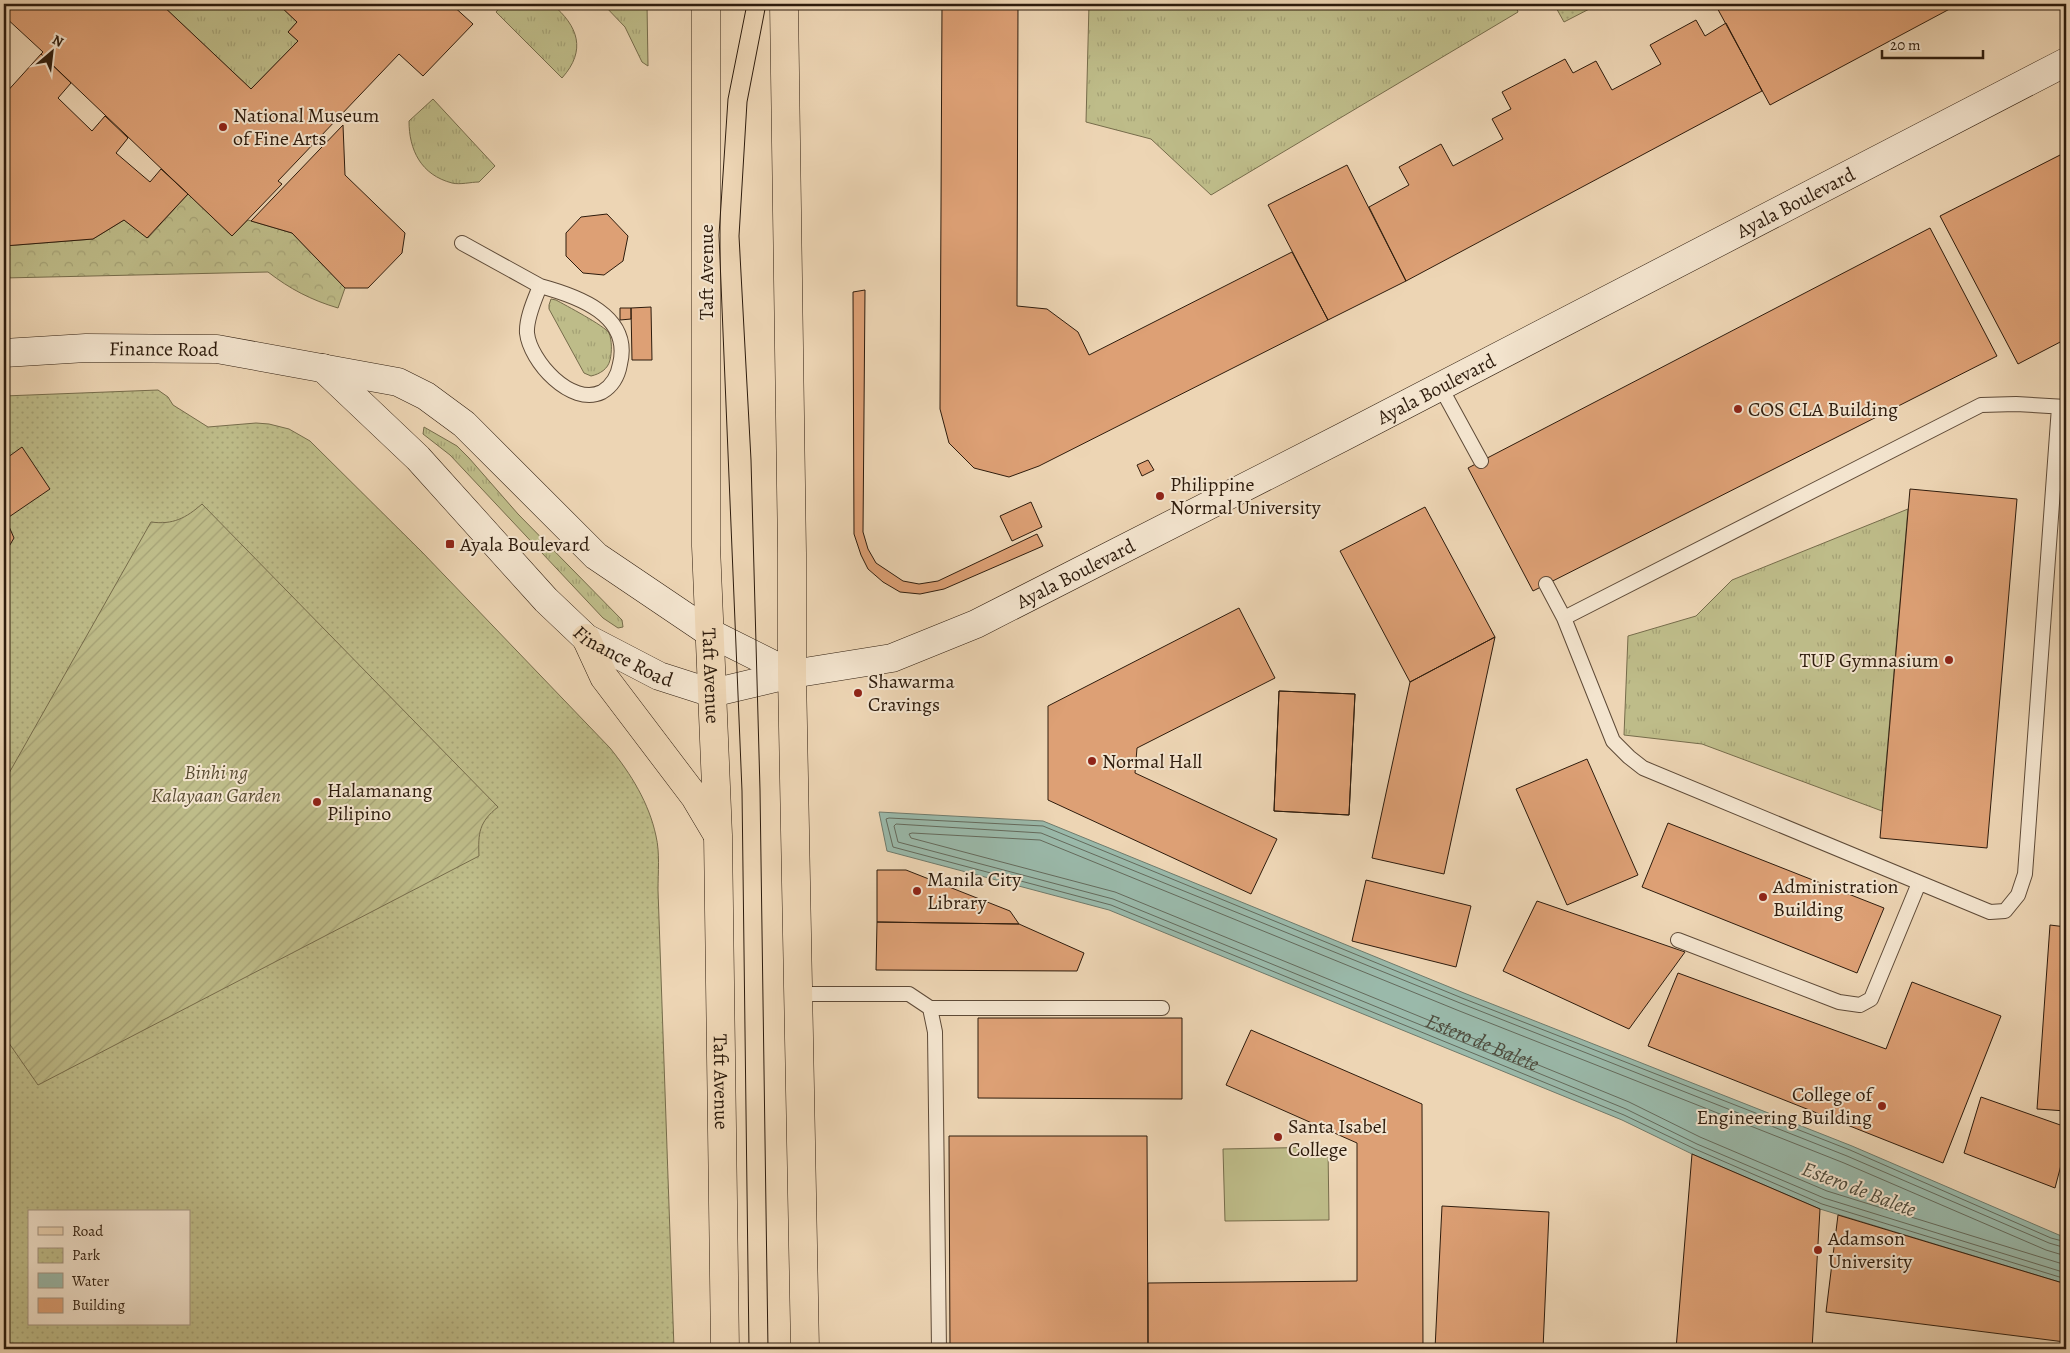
<svg xmlns="http://www.w3.org/2000/svg" width="2070" height="1353" viewBox="0 0 2070 1353" font-family="Alegreya,serif">
  <style>
    .grass { fill: url(#grass-tufts); stroke: #766c4b }
    .forest { fill: url(#forest-crowns); stroke: #766c4b }
    .park { fill: url(#park-dots); stroke: #766c4b; fill-rule: evenodd }
    .garden { fill: url(#garden-furrows); stroke: #766c4b }
    .pitch { fill: #bebc89; stroke: #766c4b }
    .water { fill: #9ab9aa; stroke: #6f7a6b }
    .lines { fill: none; stroke-linecap: round; stroke-linejoin: round }
    .shore { stroke: #646a5c; stroke-width: 1 }
    .building { fill: #dda075; stroke: #2e1c0d }
    .lane-casing { stroke: #5e4a37; stroke-width: 16 }
    .secondary-casing { stroke: #2e1c0d; stroke-width: 29 }
    .primary-casing { stroke: #2e1c0d; stroke-width: 29 }
    .lane { stroke: #f3e4ce; stroke-width: 14 }
    .secondary { stroke: #f3e4ce; stroke-width: 28 }
    .primary { stroke: #edd5b4; stroke-width: 28 }
    .tram { stroke: #2e1c0d; stroke-width: 1 }
    .poi-dot { fill: #8f2418; stroke: #f3e4ce; stroke-width: 2 }
    .labels { text-anchor: middle; stroke-width: 4; stroke-linejoin: round; paint-order: stroke }
    .poi-label { font-size: 20px; fill: #2e1c0d; stroke: #f3e4ce; text-anchor: start }
    .street-label { font-size: 20px; fill: #2e1c0d; stroke: #f3e4ce }
    .park-label { font-size: 20px; font-style: italic; fill: #594c32; stroke: #f3e4ce }
    .water-label { font-size: 21px; font-style: italic; fill: #4e4b3c; stroke: #f3e4ce }
  </style>
  <defs>
    <pattern id="grass-tufts" width="24" height="20" patternUnits="userSpaceOnUse" patternTransform="scale(1.25)"><rect width="24" height="20" fill="#bebc89"/><path d="M3 7l-1-3M5 7V3M7 7l1-3M15 17l-1-3M17 17v-4M19 17l1-3" fill="none" stroke="#a4a175"/></pattern>
    <pattern id="forest-crowns" width="20" height="18" patternUnits="userSpaceOnUse" patternTransform="scale(1.25)"><rect width="20" height="18" fill="#bebc89"/><path d="M2 6a3 3 0 1 1 6 0M12 15a3 3 0 1 1 6 0" fill="none" stroke="#a4a175"/></pattern>
    <pattern id="park-dots" width="8" height="8" patternUnits="userSpaceOnUse" patternTransform="scale(1.25)"><rect width="8" height="8" fill="#bebc89"/><path d="M2 2h.1M6 6h.1" fill="none" stroke="#a4a175" stroke-width="1.8" stroke-linecap="round"/></pattern>
    <pattern id="garden-furrows" width="10" height="10" patternUnits="userSpaceOnUse" patternTransform="scale(1.25)"><rect width="10" height="10" fill="#bebc89"/><path d="M-1 1l2-2M0 10L10 0M9 11l2-2" fill="none" stroke="#a4a175"/></pattern>
  </defs>
  <rect width="100%" height="100%" fill="#edd5b4"/>
  <filter id="stains"><feTurbulence type="fractalNoise" baseFrequency=".004" numOctaves="4"/><feColorMatrix values="0 0 0 0 .2 0 0 0 0 .09 0 0 0 0 .02 0 0 0 .5 -.17"/></filter>
  <radialGradient id="worn" r=".72"><stop offset=".6" stop-color="#630" stop-opacity="0"/><stop offset="1" stop-color="#630" stop-opacity=".3"/></radialGradient>
  <path class="grass" d="M161,4H278L297,22L288,32L298,41L251,89Z
    M503,4H552C578,26 587,50 562,78L496,12Z
    M603,4H647L648,66L642,62L625,27Z
    M1089,4H1515L1518,12L1211,195L1151,139L1086,122Z
    M433,99L495,166L479,182C471,182 460,185 452,183C421,175 409,150 409,121Z
    M551,299L556,300C565,305 605,326 609,333C612,340 612,352 610,360C608,369 600,374 591,376L584,373L549,309V305Z
    M424,427L457,446L469,458L518,514L622,620L623,627L618,628L603,618L450,455L423,434Z
    M1908,509L1882,811L1702,744L1624,735L1628,636L1696,616L1732,580Z"/>
  <path class="forest" d="M188,194L232,236L248,220L292,233L345,288L338,308C311,300 290,289 268,272L4,278V246L93,239L124,220L148,238Z"/>
  <path class="park" d="M1554,4H1599L1564,22Z
    M158,390L168,397L173,405L208,427L256,423L269,424L289,429L310,441L422,552L610,748C631,774 649,803 656,836C660,853 658,872 658,890L674,1349H4V396ZM29,1212H189V1324H29Z"/>
  <path class="garden" d="M202,504L498,807C479,822 478,833 479,856L38,1085L4,1036V782L151,522C173,525 186,518 202,504Z"/>
  <path class="pitch" d="M1328,1147L1329,1220L1225,1221L1223,1149Z"/>
  <path class="water" d="M879,812L1043,821L1464,993L1852,1146L2066,1238V1284L1820,1209L1692,1154L1622,1120L1109,910L887,851Z"/>
  <g class="lines">
    <g class="shore">
      <path d="M2066,1242L2051,1238L1850,1150L1462,998L1043,826L889,818L886,819L893,847L1111,905L1624,1115L1695,1149L1822,1204L2066,1279"/>
      <path d="M2066,1248L2049,1243L1847,1156L1460,1003L1041,833L896,824L894,826L898,842L1113,899L1626,1109L1697,1144L1824,1198L2066,1273"/>
      <path id="s1" d="M2066,1256L2046,1250L1844,1163L1457,1010L1040,840L912,833L909,834L911,838L1115,892L1629,1102L1700,1137L1827,1191L2066,1265"/>
    </g>
  </g>
  <path class="building" d="M16,4H161L251,89L298,41L288,32L297,22L278,4H451L473,24L423,76L399,54L278,181L282,184L232,236L41,54L43,52L4,16Z
    M942,4H1018L1017,306L1047,309L1078,332L1089,355L1292,252L1328,320L1039,466L1009,477L974,468L949,443L940,409Z
    M1715,4H1959L1770,105Z
    M1696,20L1705,36L1726,23L1762,91L1406,281L1369,207L1409,185L1399,167L1441,144L1453,166L1503,139L1492,119L1511,109L1502,92L1565,59L1573,73L1596,61L1612,90L1661,64L1650,45Z
    M41,54L71,83L58,98L92,131L105,116L128,138L116,153L150,182L161,169L188,194L147,238L124,220L93,239L4,246V95Z
    M343,125L345,175L405,233L402,253L368,288H345L292,233L251,221Z
    M2066,152V339L2018,364L1940,216Z
    M1347,165L1406,281L1328,320L1268,205Z
    M607,214L628,236L623,261L604,275L583,273L566,256V233L581,217Z
    M1930,228L1997,356L1533,591L1468,468Z
    M865,290L863,532L868,549L876,563L903,581L919,584L938,581L1037,534L1043,546L944,589L920,594L900,592L883,582L868,569L861,555L854,534L853,292Z
    M651,307L652,360H632L631,308Z
    M620,308H631V319L620,320Z
    M22,447L50,489L6,519L4,515V460Z
    M1148,460L1154,470L1142,476L1137,465Z
    M1910,489L2017,499L1987,848L1880,838Z
    M1031,502L1042,527L1012,541L1000,516Z
    M1425,507L1495,637L1410,682L1340,551Z
    M4,515L14,538L4,555Z
    M1239,608L1275,678L1137,748L1135,773L1277,839L1251,894L1048,800V706Z
    M1495,637L1444,874L1372,858L1410,682Z
    M1279,691L1355,694L1349,815L1274,811Z
    M1279,691L1355,694L1349,815L1274,811Z
    M1587,759L1638,875L1567,905L1516,789Z
    M1668,823L1884,908L1857,973L1642,887Z
    M877,870H906L1010,911L1019,924L877,922Z
    M1366,880L1471,906L1456,967L1352,941Z
    M1537,901L1685,952L1629,1029L1503,971Z
    M877,922L1019,924L1084,953L1077,971L876,970Z
    M2050,925L2066,927V1111L2037,1109Z
    M1678,973L1886,1049L1912,982L2001,1016L1943,1163L1648,1046Z
    M978,1018H1182V1099L978,1098Z
    M1251,1030L1422,1104L1423,1349H1148V1283L1357,1281V1143L1226,1085Z
    M1981,1097L2066,1127V1146L2055,1188L1964,1153Z
    M949,1136H1147L1148,1349H950Z
    M1692,1154L1820,1209L1812,1349H1676Z
    M1442,1206L1549,1212L1543,1349H1435Z
    M1838,1215L2066,1284L2065,1342L1826,1312Z"/>
  <g class="lines">
    <defs>
      <path id="lane" d="M462,243L540,286C535,299 526,318 527,333C530,361 571,407 602,392C612,386 618,376 620,364C632,315 577,296 540,286
        M1440,386L1481,461
        M1546,584L1564,618L1981,405L2016,404L2066,407
        M1564,618L1613,741L1629,757L1643,768L1990,912L2005,911L2018,895L2025,874L2059,407
        M1678,940L1839,1002L1860,1005L1871,999L1919,883
        M798,994H909L930,1008L935,1032L939,1349
        M930,1008H1162"/>
      <g id="secondary">
        <path id="s2" d="M4,353L86,348L217,349L398,382L426,396L464,424L596,556L710,633L792,674"/>
        <path id="s3" d="M323,368L418,458L546,600L586,638L659,676L712,693L792,674L892,658L976,624L1341,438L2066,62"/>
      </g>
      <g id="primary">
        <path id="s4" d="M706,4V546L718,835L725,1349"/>
        <path d="M784,4L792,553V674L805,1349"/>
        <path d="M586,638L604,677L695,797L717,834"/>
      </g>
    </defs>
    <use href="#lane" class="lane-casing"/>
    <use href="#secondary" class="secondary-casing"/>
    <use href="#primary" class="primary-casing"/>
    <use href="#lane" class="lane"/>
    <use href="#secondary" class="secondary"/>
    <use href="#primary" class="primary"/>
    <path class="tram" d="M747,4L728,99L719,235L742,791L749,1349
      M766,4L747,102L739,236L751,460L760,790L768,1349"/>
  </g>
  <g class="poi-dot">
    <circle cx="223" cy="127" r="5"/>
    <circle cx="1738" cy="409" r="5"/>
    <circle cx="1160" cy="496" r="5"/>
    <rect x="445" y="539" width="10" height="10" rx="2.5"/>
    <circle cx="1949" cy="660" r="5"/>
    <circle cx="858" cy="693" r="5"/>
    <circle cx="1092" cy="761" r="5"/>
    <circle cx="317" cy="802" r="5"/>
    <circle cx="917" cy="891" r="5"/>
    <circle cx="1763" cy="897" r="5"/>
    <circle cx="1882" cy="1106" r="5"/>
    <circle cx="1278" cy="1137" r="5"/>
    <circle cx="1818" cy="1250" r="5"/>
  </g>
  <g class="labels">
    <g class="poi-label">
      <text x="233" y="122">National Museum<tspan x="233" dy="23">of Fine Arts</tspan></text>
      <text x="1748" y="416">COS CLA Building</text>
      <text x="1170" y="491">Philippine<tspan x="1170" dy="23">Normal University</tspan></text>
      <text x="460" y="551">Ayala Boulevard</text>
      <text x="1939" y="667" text-anchor="end">TUP Gymnasium</text>
      <text x="868" y="688">Shawarma<tspan x="868" dy="23">Cravings</tspan></text>
      <text x="1102" y="768">Normal Hall</text>
      <text x="327" y="797">Halamanang<tspan x="327" dy="23">Pilipino</tspan></text>
      <text x="927" y="886">Manila City<tspan x="927" dy="23">Library</tspan></text>
      <text x="1773" y="893">Administration<tspan x="1773" dy="23">Building</tspan></text>
      <text x="1872" y="1101" text-anchor="end">College of<tspan x="1872" dy="23">Engineering Building</tspan></text>
      <text x="1288" y="1133">Santa Isabel<tspan x="1288" dy="23">College</tspan></text>
      <text x="1828" y="1245">Adamson<tspan x="1828" dy="23">University</tspan></text>
    </g>
    <g class="street-label">
      <text dy="7" stroke="none"><textPath href="#s3" startOffset="1711">Ayala Boulevard</textPath></text>
      <text transform="translate(706 272) rotate(-90)" y="7">Taft Avenue</text>
      <text dy="7" stroke="none"><textPath href="#s2" startOffset="160">Finance Road</textPath></text>
      <text dy="7" stroke="none"><textPath href="#s3" startOffset="1306">Ayala Boulevard</textPath></text>
      <text dy="7" stroke="none"><textPath href="#s3" startOffset="901">Ayala Boulevard</textPath></text>
      <text dy="7" stroke="none"><textPath href="#s3" startOffset="419">Finance Road</textPath></text>
      <text dy="7" stroke="none"><textPath href="#s4" startOffset="672">Taft Avenue</textPath></text>
      <text dy="7" stroke="none"><textPath href="#s4" startOffset="1078">Taft Avenue</textPath></text>
    </g>
    <g class="park-label">
      <text x="216" y="779">Binhi ng<tspan x="216" dy="23">Kalayaan Garden</tspan></text>
    </g>
    <g class="water-label">
      <text dy="7" stroke="none"><textPath href="#s1" startOffset="1851">Estero de Balete</textPath></text>
      <text transform="translate(1859 1189) rotate(21)" y="7">Estero de Balete</text>
    </g>
  </g>
  <rect width="2070" height="1353" fill="none" stroke="#edd5b4" stroke-width="20"/>
  <rect x="5" y="5" width="2060" height="1343" fill="none" stroke="#2e1c0d" stroke-width="2.5"/>
  <rect x="10" y="10" width="2050" height="1333" fill="none" stroke="#2e1c0d"/>
  <rect x="28" y="1210" width="162" height="115" fill="#f3e4ce" stroke="#a49481"/>
  <rect x="38" y="1227" width="25" height="8" fill="#edd5b4" stroke="#a49481"/>
  <text x="72" y="1236" font-size="15" fill="#2e1c0d">Road</text>
  <rect x="38" y="1248" width="25" height="15" fill="url(#park-dots)" stroke="#a49481"/>
  <text x="72" y="1260" font-size="15" fill="#2e1c0d">Park</text>
  <rect x="38" y="1273" width="25" height="15" fill="#9ab9aa" stroke="#a49481"/>
  <text x="72" y="1286" font-size="15" fill="#2e1c0d">Water</text>
  <rect x="38" y="1298" width="25" height="15" fill="#dda075" stroke="#a49481"/>
  <text x="72" y="1310" font-size="15" fill="#2e1c0d">Building</text>
  <g transform="translate(52 52) rotate(28)" stroke="#f3e4ce" stroke-width="4" paint-order="stroke">
  <path d="M0-4L9 19L0 12L-9 19Z" fill="#2e1c0d"/>
  <text y="-8" font-size="14" font-weight="bold" text-anchor="middle" fill="#2e1c0d">N</text>
  </g>
  <path d="M1882 50v8h101v-8" fill="none" stroke="#2e1c0d" stroke-width="2.5"/>
  <text x="1890" y="50" font-size="15" fill="#2e1c0d" stroke="#f3e4ce" stroke-width="4" paint-order="stroke">20 m</text>
  <rect width="100%" height="100%" filter="url(#stains)"/>
  <rect width="100%" height="100%" fill="url(#worn)"/>
</svg>
